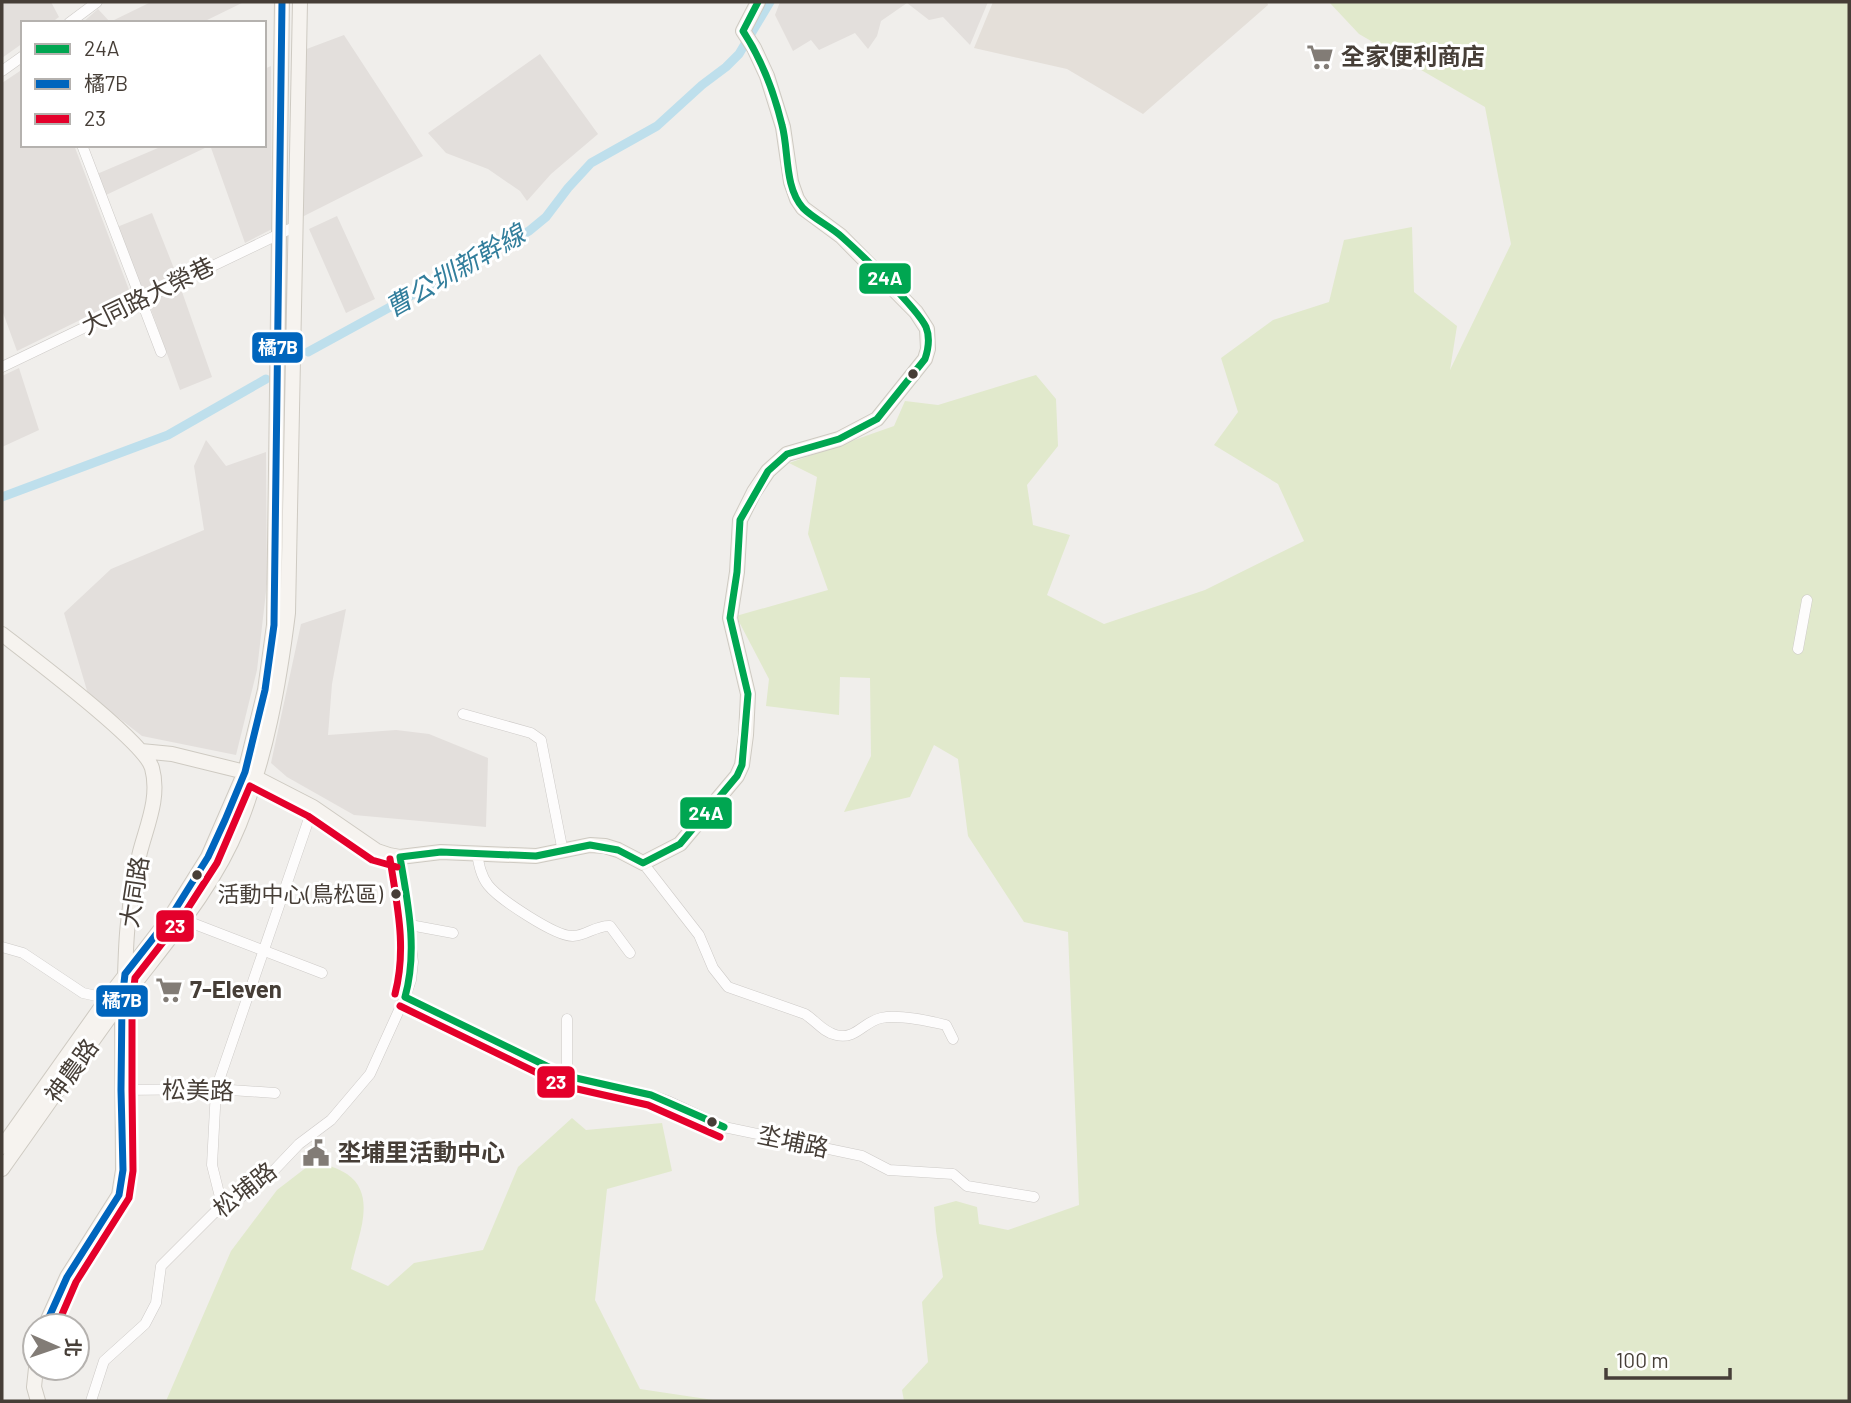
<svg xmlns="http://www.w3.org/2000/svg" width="1851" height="1403" viewBox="0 0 1851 1403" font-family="Barlow,'Noto Sans TC',sans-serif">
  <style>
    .residential { fill: #e4dfd9 }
    .industrial { fill: #e3dfdc }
    .green { fill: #e1e9cc }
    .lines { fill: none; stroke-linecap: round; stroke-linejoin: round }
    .canal { stroke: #bedfec; stroke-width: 9 }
    .street-casing { stroke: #cdcac7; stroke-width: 11 }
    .secondary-casing { stroke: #cecac2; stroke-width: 16 }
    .street { stroke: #fdfcfc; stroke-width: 10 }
    .secondary { stroke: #f6f3ef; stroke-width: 14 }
    .bus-1-casing { stroke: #fff; stroke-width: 12 }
    .bus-2-casing { stroke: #fff; stroke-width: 12 }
    .bus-3-casing { stroke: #fff; stroke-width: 12 }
    .bus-1 { stroke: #00a651; stroke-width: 7 }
    .bus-2 { stroke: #0065bd; stroke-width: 7 }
    .bus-3 { stroke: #e4002b; stroke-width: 7 }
    .bus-dot { fill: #463e37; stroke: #fff; stroke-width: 2.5 }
    .labels { text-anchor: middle; stroke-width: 6; stroke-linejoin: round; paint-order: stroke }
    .bus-label { font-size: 22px; fill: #463e37; stroke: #fff; text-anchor: end }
    .poi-label { font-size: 24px; font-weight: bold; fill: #463e37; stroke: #fff; text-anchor: start }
    .street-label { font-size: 24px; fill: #463e37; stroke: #fff }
    .water-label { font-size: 26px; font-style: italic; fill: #327e9c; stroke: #fff }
    .line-badge { stroke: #fff; stroke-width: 2.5 }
    .badge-label { font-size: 19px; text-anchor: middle; font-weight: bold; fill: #fff }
  </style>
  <rect width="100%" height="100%" fill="#f0eeeb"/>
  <path class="residential" d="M993,2H1267L1268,5L1143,114L1067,69L974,48Z"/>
  <path class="industrial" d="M2,2H51L59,17L51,23H23V43L2,58Z
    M151,2H244L201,23H82L98,9L110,22Z
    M780,2H988L970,45L943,17L929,20L907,3L881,21L877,36L868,49L855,33L819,50L811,40L793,51L775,15Z
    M344,35L423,156L300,218L304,50Z
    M540,54L598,134L551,174L527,201L520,191L488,169L446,153L428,133Z
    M271,66L272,229L245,243L210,145H264V69Z
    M23,69V145H74L131,295L17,351L2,310V83Z
    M165,145H207V147L106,195L97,174Z
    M152,213L177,276L144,294L117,227Z
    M337,216L375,299L346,313L309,229Z
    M181,289L212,377L180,390L148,301Z
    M19,368L39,430L2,447V376Z
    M206,440L226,466L266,452L267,583L257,670L236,755L142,736L88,694L64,613L111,569L204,530L194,466Z
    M346,609L332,684L328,735L396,730L429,734L488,758L486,827L354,815L287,777L271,763L301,624Z"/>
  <path class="green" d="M1329,2H1849V1401H904L902,1390L928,1362L922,1302L943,1277L936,1231L934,1207L956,1201L977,1207L979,1224L1008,1230L1079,1205L1068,932L1024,922L968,836L958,759L934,745L910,797L844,812L871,756L870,678L840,677L839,715L766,706L769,679L736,616L828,590L808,534L817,477L789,463L894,426L905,401L938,405L1036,375L1056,399L1058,446L1027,485L1033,525L1070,535L1047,595L1104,624L1205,590L1304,541L1278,484L1214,445L1238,412L1221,358L1273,320L1329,302L1344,240L1412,227L1414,292L1457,326L1450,370L1511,244L1485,107L1359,34Z
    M572,1118L586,1130L662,1123L672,1171L607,1189L595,1300L640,1389L720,1401H166L231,1251L277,1190L316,1160C326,1165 338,1168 347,1174C379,1196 356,1240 351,1269L388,1286L414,1263L483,1250L518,1167Z"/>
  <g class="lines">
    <path class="canal" d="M308,352L529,231L546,217L568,188L591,163L657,126L702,85L726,67L739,54L770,2
      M2,497L168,435L266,379"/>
    <defs>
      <path id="street" d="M69,23L97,2
        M2,71L23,56
        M82,145L161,352
        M2,367L296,226
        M1798,649L1807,600
        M463,714L531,733L541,740L563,852
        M477,854C479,865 481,876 488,885C499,899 556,937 573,936C586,936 596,925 610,926L630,953
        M643,863L699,935L713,968L728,987L805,1014C816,1021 823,1032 836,1035C856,1040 863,1022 881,1018C899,1014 929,1021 946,1025L953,1039
        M179,918L322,973
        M410,925L453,933
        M2,947L23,953L83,993L110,999
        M405,997L567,1076L651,1095L670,1102L724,1127L862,1156L889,1170L953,1174L967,1186L1034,1197
        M567,1076V1019
        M121,1090L216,1089L275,1093
        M222,1205L212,1165L216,1089L313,807
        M91,1401L104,1361L145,1324L156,1303L161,1266L222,1205L250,1193L261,1184L299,1144L331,1120L370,1074L405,997L411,980L413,962L400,857"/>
      <path id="secondary" d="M2,634C29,655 145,742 152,768C160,797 147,825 140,852C135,872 131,894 129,915C126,934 126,954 125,974
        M141,751L172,754L245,772L313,807L377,851L389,855L400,857L441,852L536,856L590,845L605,846L618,850L643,863L680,844L737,776L742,765L746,735L748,694L730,618L737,572L740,520L754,492L768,471L787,454L839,439L877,419L925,359L928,349L927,329L916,312L841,236L803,208L797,199L791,182L783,127L767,76L754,48L743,31L758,2
        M2,1147L107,999L173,913L208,857L245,772L265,690L274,625L282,2
        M2,1169C42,1113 81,1056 122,1000C164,944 213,890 239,825C266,757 279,685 288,613L300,2
        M45,1326L67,1277L119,1195L123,1170L122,1001
        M36,1368L34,1387L38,1401"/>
    </defs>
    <use href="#street" class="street-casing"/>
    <use href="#secondary" class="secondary-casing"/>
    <use href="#street" class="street"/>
    <use href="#secondary" class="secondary"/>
    <defs>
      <path id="bus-1" d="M400,857L441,852L536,856L590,845L618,850L643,863L680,844L737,776L742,765L748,694L730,618L737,572L740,520L768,471L787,454L839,439L877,419L925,359C928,350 930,337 926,327C917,308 860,253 842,237C830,226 814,219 803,208C784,187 789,150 782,125C774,92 762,60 743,31L758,2
        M400,857C408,904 418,950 405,997
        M405,997L567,1076L651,1095L724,1127"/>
      <path id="bus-2" d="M45,1326L67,1277L119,1195L123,1170L121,1090L122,1001L125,974L173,913L208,857L225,820L245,772L265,690L274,625L282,2"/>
      <path id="bus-3" d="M390,859C397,905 407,948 395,994
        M400,1006L564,1086L648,1105L720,1137
        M57,1326L76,1282L129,1198L133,1171L132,1090V1002L135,978L181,919L217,863L250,786L308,816L372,860L397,867"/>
    </defs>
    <use href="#bus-1" class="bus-1-casing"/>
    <use href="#bus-2" class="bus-2-casing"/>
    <use href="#bus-3" class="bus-3-casing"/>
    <use href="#bus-1" class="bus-1"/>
    <use href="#bus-2" class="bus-2"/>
    <use href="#bus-3" class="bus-3"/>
  </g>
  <defs>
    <symbol id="supermarket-bare" viewBox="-9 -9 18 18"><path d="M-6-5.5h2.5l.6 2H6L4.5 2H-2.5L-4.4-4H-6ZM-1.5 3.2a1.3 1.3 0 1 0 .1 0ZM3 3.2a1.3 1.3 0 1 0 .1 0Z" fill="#827c76" stroke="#fff" stroke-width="2.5" paint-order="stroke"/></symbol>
    <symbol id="civic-bare" viewBox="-9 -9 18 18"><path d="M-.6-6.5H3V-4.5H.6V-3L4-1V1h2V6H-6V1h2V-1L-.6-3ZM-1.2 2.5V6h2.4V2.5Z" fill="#827c76" stroke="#fff" stroke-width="2.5" paint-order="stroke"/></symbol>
  </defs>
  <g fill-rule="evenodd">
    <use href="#supermarket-bare" x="1301" y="38" width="38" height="38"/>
    <use href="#supermarket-bare" x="150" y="971" width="38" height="38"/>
    <use href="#civic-bare" x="297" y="1134" width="38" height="38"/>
  </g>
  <g class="bus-dot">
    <circle cx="913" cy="374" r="6"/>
    <circle cx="197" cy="875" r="6"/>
    <circle cx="396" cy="894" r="6"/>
    <circle cx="712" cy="1122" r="6"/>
  </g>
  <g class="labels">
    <g class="bus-label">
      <text x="383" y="902">活動中心(鳥松區)</text>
    </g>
    <g class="poi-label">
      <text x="1341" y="65">全家便利商店</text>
      <text x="190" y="998">7-Eleven</text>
      <text x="337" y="1161">坔埔里活動中心</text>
    </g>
    <g class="street-label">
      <text transform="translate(148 296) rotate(-26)" y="8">大同路大榮巷</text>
      <text transform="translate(135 892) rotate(-81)" y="8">大同路</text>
      <text transform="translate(72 1071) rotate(-54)" y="8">神農路</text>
      <text transform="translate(198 1091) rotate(1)" y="8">松美路</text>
      <text transform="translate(793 1142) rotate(12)" y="8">坔埔路</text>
      <text transform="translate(245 1190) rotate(-38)" y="8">松埔路</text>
    </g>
    <g class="water-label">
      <text transform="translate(455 271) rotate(-30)" y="9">曹公圳新幹線</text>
    </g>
  </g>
  <g class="line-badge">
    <rect x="858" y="262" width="54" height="33" rx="7" fill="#00a651"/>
    <rect x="251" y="331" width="53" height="33" rx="7" fill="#0065bd"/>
    <rect x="679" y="796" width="54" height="34" rx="7" fill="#00a651"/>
    <rect x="155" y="909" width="40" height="34" rx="7" fill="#e4002b"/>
    <rect x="95" y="984" width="54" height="34" rx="7" fill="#0065bd"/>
    <rect x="536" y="1065" width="40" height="34" rx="7" fill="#e4002b"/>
  </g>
  <g class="badge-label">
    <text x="885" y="285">24A</text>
    <text x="278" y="354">橘7B</text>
    <text x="706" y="820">24A</text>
    <text x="175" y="933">23</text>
    <text x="122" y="1007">橘7B</text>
    <text x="556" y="1089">23</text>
  </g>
  <rect width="1851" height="1403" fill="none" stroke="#463e37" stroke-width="7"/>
  <rect x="21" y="21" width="245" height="126" fill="#ffffff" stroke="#b5b2af" stroke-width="2"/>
  <rect x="35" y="44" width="35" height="10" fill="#00a651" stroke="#b5b2af" stroke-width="2"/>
  <text x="84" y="56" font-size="21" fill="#463e37">24A</text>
  <rect x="35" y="79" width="35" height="10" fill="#0065bd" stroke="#b5b2af" stroke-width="2"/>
  <text x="84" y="91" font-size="21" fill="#463e37">橘7B</text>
  <rect x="35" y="114" width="35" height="10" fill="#e4002b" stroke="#b5b2af" stroke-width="2"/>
  <text x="84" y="126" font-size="21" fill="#463e37">23</text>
  <g transform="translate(56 1347) rotate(92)"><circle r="33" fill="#ffffff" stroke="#b5b2af" stroke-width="2"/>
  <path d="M0-5L12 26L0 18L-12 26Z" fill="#827c76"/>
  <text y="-10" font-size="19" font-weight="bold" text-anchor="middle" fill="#463e37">北</text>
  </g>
  <path d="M1606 1368v10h124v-10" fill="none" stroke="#463e37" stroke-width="3.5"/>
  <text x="1616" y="1368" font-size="21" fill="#463e37" stroke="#ffffff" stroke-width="5" paint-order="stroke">100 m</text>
</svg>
